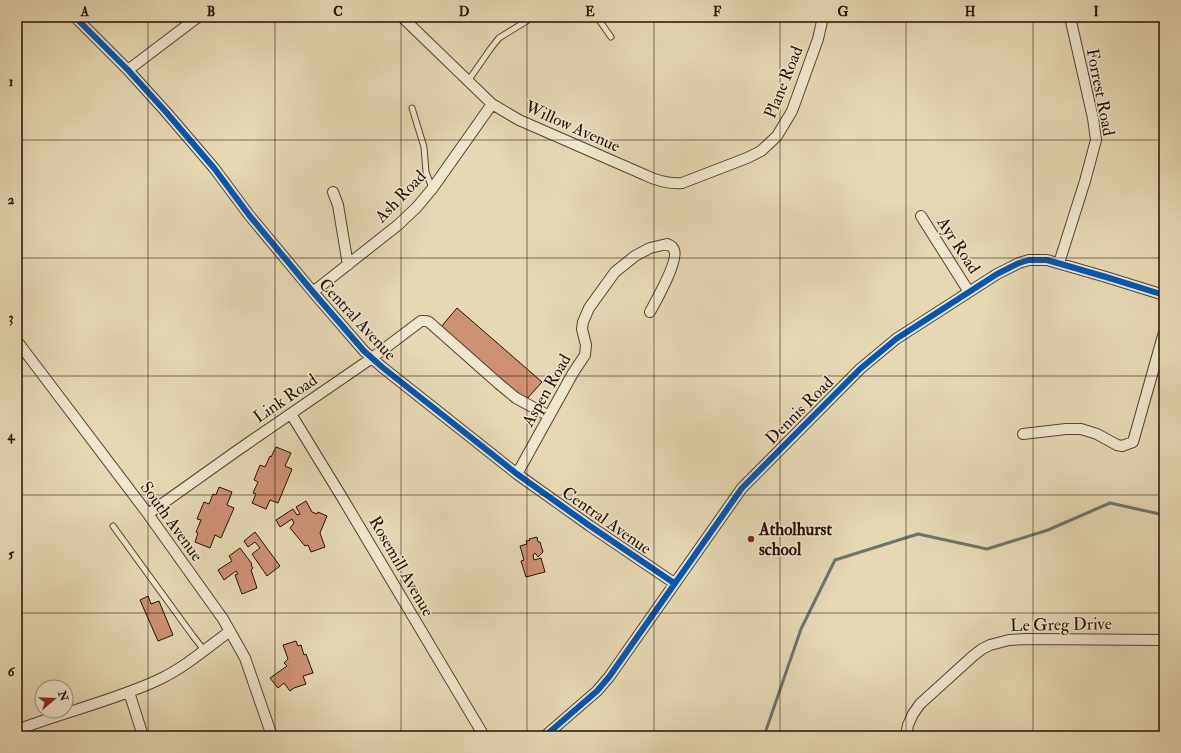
<svg xmlns="http://www.w3.org/2000/svg" width="1181" height="753" viewBox="0 0 1181 753" font-family="'IM FELL Double Pica',serif">
  <style>
    .lines { fill: none; stroke-linecap: round; stroke-linejoin: round }
    .stream { stroke: #6a756d; stroke-width: 3 }
    .building { fill: #ce9174; stroke: #241100 }
    .service-casing { stroke: #54432d; stroke-width: 7 }
    .minor-casing { stroke: #54432d; stroke-width: 12 }
    .service { stroke: #eee6ce; stroke-width: 5 }
    .minor { stroke: #eee6ce; stroke-width: 10 }
    .cycleway-casing { stroke: #eee6ce; stroke-width: 8 }
    .cycleway { stroke: #0057b8; stroke-width: 6 }
    .grid { fill: none; stroke: #241100; stroke-width: 1; stroke-opacity: 0.55 }
    .poi-dot { fill: #8f2418; stroke: #eee6ce; stroke-width: 1.5 }
    .labels { text-anchor: middle; stroke-width: 3; stroke-linejoin: round; paint-order: stroke }
    .street-label { font-size: 17px; fill: #241100; stroke: #eee6ce }
    .poi-label { font-size: 17px; font-weight: bold; fill: #241100; stroke: #eee6ce; text-anchor: start }
    .neatline { fill: none; stroke: #241100; stroke-width: 1.5 }
    .grid-label { font-size: 13px; text-anchor: middle; font-weight: bold; fill: #241100 }
  </style>
  <rect width="100%" height="100%" fill="#e5d8b3"/>
  <filter id="stains"><feTurbulence type="fractalNoise" baseFrequency=".005" numOctaves="4"/><feColorMatrix values="0 0 0 0 .2 0 0 0 0 .09 0 0 0 0 .02 0 0 0 .5 -.17"/></filter>
  <radialGradient id="worn" r=".72"><stop offset=".6" stop-color="#630" stop-opacity="0"/><stop offset="1" stop-color="#630" stop-opacity=".3"/></radialGradient>
  <g class="lines">
    <path class="stream" d="M764,736L801,629L835,560L918,534L987,549L1048,530L1110,503L1164,515"/>
  </g>
  <path class="building" d="M457,308L542,382L525,401L441,327Z
    M276,447L291,453L285,466L292,469L278,503L270,500L266,509L252,503L256,494L253,493L258,482L254,480L260,465L265,467L270,456L271,457Z
    M219,487L232,492L227,505L234,508L221,538L215,535L210,548L195,542L198,533L196,532L201,520L197,519L204,502L209,504L213,494L216,495Z
    M306,501L312,512L317,514L318,512L327,516L320,533L325,547L311,552L308,545L305,546L290,528L294,523L292,519L280,527L276,520L293,509L297,515L300,514L296,507Z
    M255,532L280,566L267,576L252,554L260,548L255,542L248,547L244,541Z
    M537,537L538,542H540L543,552L538,557L535,553L533,555L534,560L541,558L545,572L526,577L521,561L524,560L520,546L527,544L526,541L530,540L529,539Z
    M240,548L252,564L251,565L253,568L251,570L257,588L242,594L235,575L238,574L236,571L224,580L218,570L232,561L229,556Z
    M148,596L151,604L159,601L173,635L158,641L140,600Z
    M296,641L298,646L301,645L304,655L306,654L313,673L303,676L306,684L294,688L290,691L284,683L278,688L270,678L287,666L284,663L288,659L283,645Z"/>
  <g class="lines">
    <defs>
      <path id="service" d="M597,17L611,37
        M468,81L491,48L499,38L533,17
        M412,108L424,147L426,172L432,188
        M113,526L193,636L204,650"/>
      <path id="minor" d="M75,17L128,70L166,112L214,168L249,215L313,292L364,351L382,367L517,474L590,526L674,583
        M402,17L492,104L519,120L645,175C657,181 669,184 682,183L747,158L761,151L777,136L792,111L818,39L823,17
        M128,70L198,17
        M333,192L338,205L348,265
        M921,216L969,292
        M1059,263L1085,181L1096,140L1093,118L1070,17
        M313,292L398,225L417,207L432,189L492,104
        M17,341L148,514L223,619L245,658L272,736
        M291,414L343,499L484,736
        M1023,434L1066,429H1081L1097,434L1117,445L1122,446L1133,442L1164,332
        M517,474L573,373L585,355L586,345L582,329L583,322L589,308L615,272L635,256L650,248L667,244C670,245 673,247 674,250C679,260 656,301 650,312
        M148,514L238,450L372,358L421,321H426L429,322L499,384L516,398L549,416
        M129,692L143,736
        M17,730C63,712 113,701 158,680C184,668 207,648 230,631
        M545,736L597,691L609,677L742,488L860,369L896,339L997,274L1019,263L1029,260H1047L1106,277L1164,295
        M906,736L908,725L913,714L920,704L973,656L982,649L990,645L1009,640L1027,639L1164,640"/>
    </defs>
    <use href="#service" class="service-casing"/>
    <use href="#minor" class="minor-casing"/>
    <use href="#service" class="service"/>
    <use href="#minor" class="minor"/>
    <defs>
      <path id="cycleway" d="M75,17L128,70L166,112L214,168L249,215L313,292L364,351L382,367L517,474L590,526L674,583
        M545,736L597,691L609,677L742,488L860,369L896,339L997,274L1019,263L1029,260H1047L1106,277L1164,295"/>
    </defs>
    <use href="#cycleway" class="cycleway-casing"/>
    <use href="#cycleway" class="cycleway"/>
  </g>
  <path class="grid" d="M148,17V736M275,17V736M401,17V736M527,17V736M654,17V736M780,17V736M906,17V736M1033,17V736M17,140H1164M17,258H1164M17,376H1164M17,495H1164M17,613H1164"/>
  <circle class="poi-dot" cx="751" cy="539" r="4"/>
  <g class="labels">
    <g class="street-label">
      <text transform="translate(783 82) rotate(-68)" y="6">Plane Road</text>
      <text transform="translate(1101 92) rotate(79)" y="6">Forrest Road</text>
      <text transform="translate(573 126) rotate(24)" y="6">Willow Avenue</text>
      <text transform="translate(400 196) rotate(-46)" y="6">Ash Road</text>
      <text transform="translate(959 245) rotate(57)" y="6">Ayr Road</text>
      <text transform="translate(358 319) rotate(47)" y="6">Central Avenue</text>
      <text transform="translate(546 390) rotate(-60)" y="6">Aspen Road</text>
      <text transform="translate(285 398) rotate(-34)" y="6">Link Road</text>
      <text transform="translate(799 410) rotate(-45)" y="6">Dennis Road</text>
      <text transform="translate(607 520) rotate(35)" y="6">Central Avenue</text>
      <text transform="translate(172 521) rotate(54)" y="6">South Avenue</text>
      <text transform="translate(402 566) rotate(60)" y="6">Rosemill Avenue</text>
      <text transform="translate(1061 624) rotate(-1)" y="6">Le Greg Drive</text>
    </g>
    <g class="poi-label">
      <text x="759" y="535">Atholhurst<tspan x="759" dy="20">school</tspan></text>
    </g>
  </g>
  <rect width="1181" height="753" fill="none" stroke="#e5d8b3" stroke-width="44"/>
  <g transform="translate(54 699) rotate(71)"><circle r="19" fill="#eee6ce" stroke="#9d917c"/>
  <path d="M0-3L7 15L0 10L-7 15Z" fill="#8f2418"/>
  <text y="-6" font-size="11" font-weight="bold" text-anchor="middle" fill="#241100">N</text>
  </g>
  <rect x="22" y="22" width="1137" height="709" class="neatline"/>
  <g class="grid-label">
    <text x="85" y="16">A</text>
    <text x="211" y="16">B</text>
    <text x="338" y="16">C</text>
    <text x="464" y="16">D</text>
    <text x="590" y="16">E</text>
    <text x="717" y="16">F</text>
    <text x="843" y="16">G</text>
    <text x="970" y="16">H</text>
    <text x="1096" y="16">I</text>
    <text x="11" y="86">1</text>
    <text x="11" y="204">2</text>
    <text x="11" y="322">3</text>
    <text x="11" y="440">4</text>
    <text x="11" y="558">5</text>
    <text x="11" y="676">6</text>
  </g>
  <rect width="100%" height="100%" filter="url(#stains)"/>
  <rect width="100%" height="100%" fill="url(#worn)"/>
</svg>
